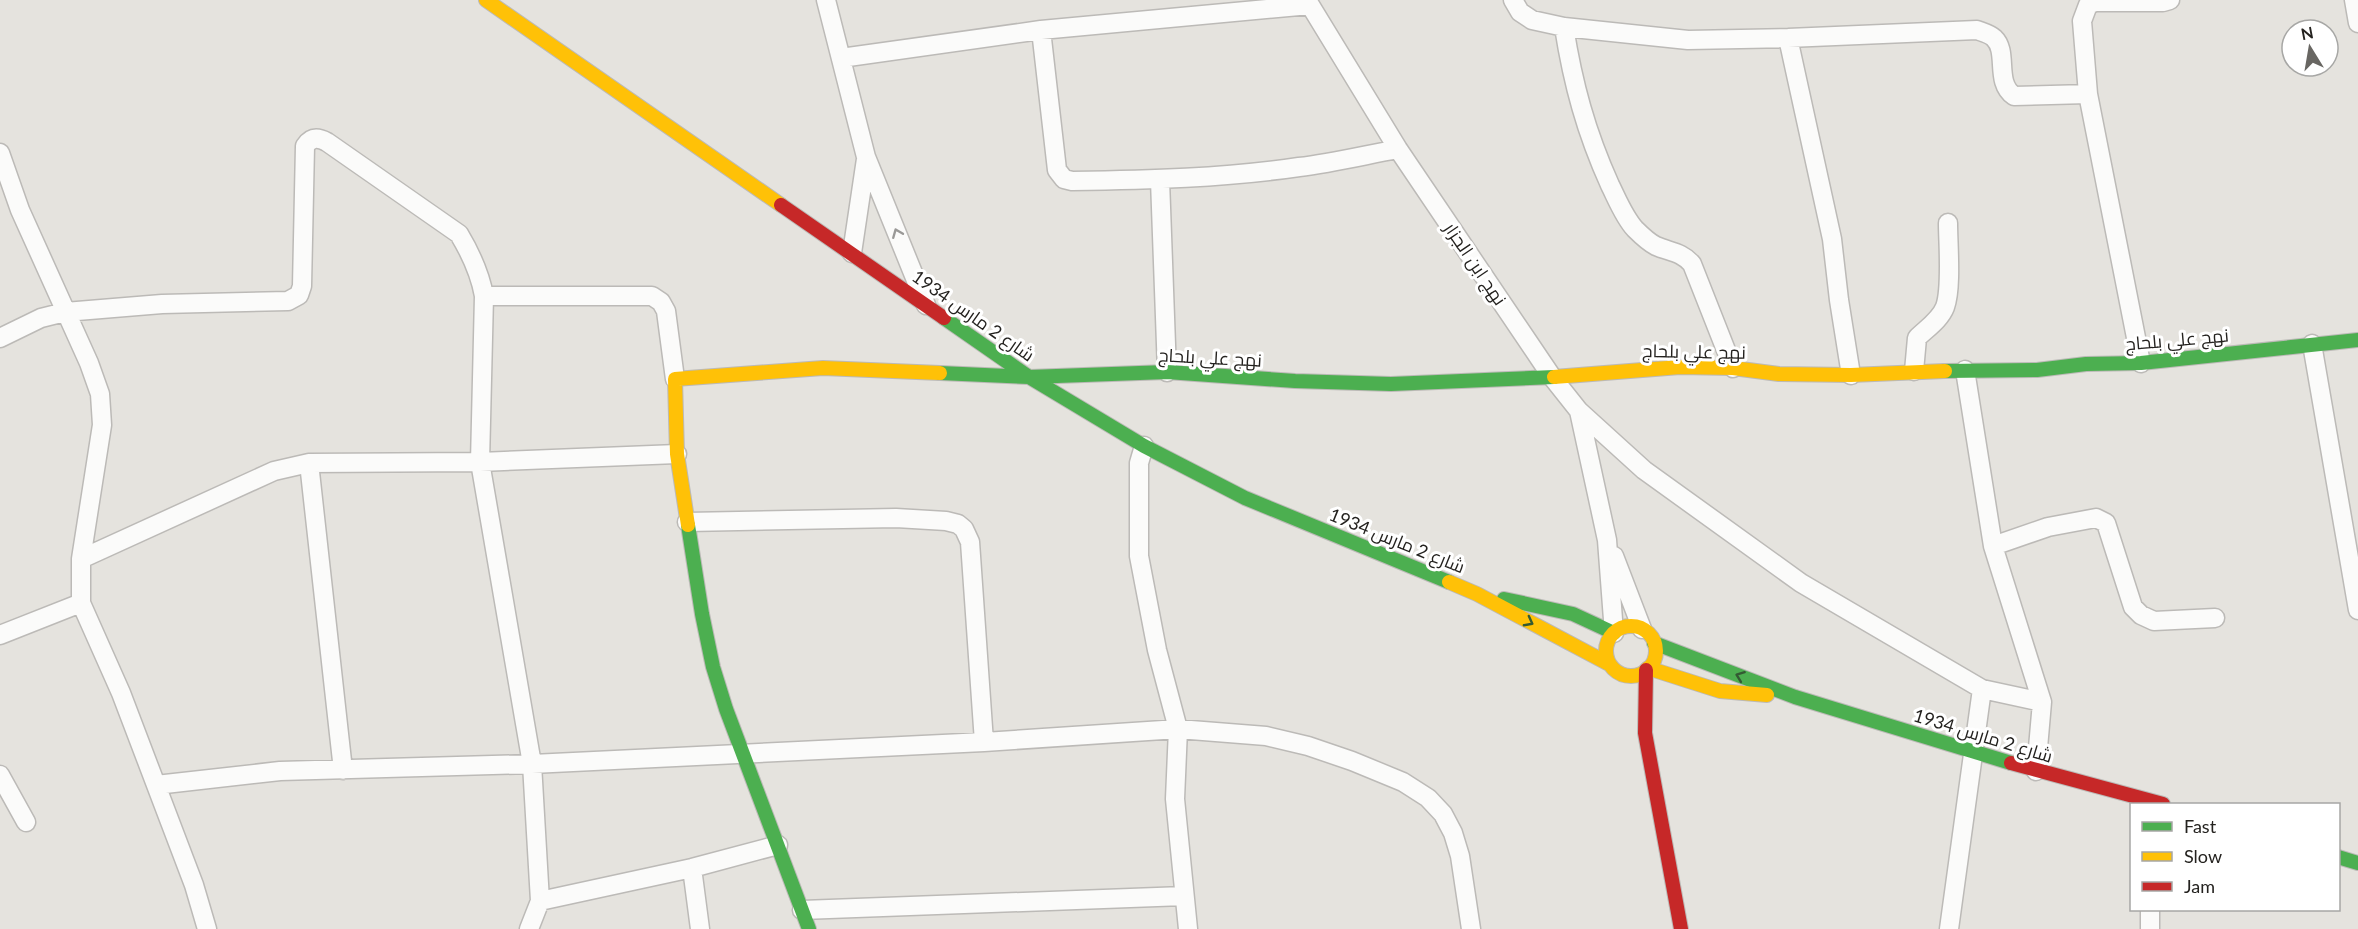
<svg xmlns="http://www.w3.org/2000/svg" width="2358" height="929" viewBox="0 0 2358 929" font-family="Lato,Cairo,sans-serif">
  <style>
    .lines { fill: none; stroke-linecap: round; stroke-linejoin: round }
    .street-casing { stroke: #bcbab7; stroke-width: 21 }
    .fast-casing { stroke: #bcbab7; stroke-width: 16 }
    .slow-casing { stroke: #bcbab7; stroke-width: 16 }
    .jam-casing { stroke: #bcbab7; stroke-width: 16 }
    .street { stroke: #fbfbfa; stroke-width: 18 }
    .fast { stroke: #4caf50; stroke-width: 14 }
    .slow { stroke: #ffc107; stroke-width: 14 }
    .jam { stroke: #c62828; stroke-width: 14 }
    .oneway { stroke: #9a9997 }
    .oneway2 { stroke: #345a33 }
    .labels { text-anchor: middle; stroke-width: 6; stroke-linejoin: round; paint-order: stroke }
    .street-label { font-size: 18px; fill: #24221f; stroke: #fff }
  </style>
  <rect width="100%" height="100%" fill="#e5e3de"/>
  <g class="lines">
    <defs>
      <path id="street" d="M826,0L866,157L926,305
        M1307,0L1398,149L1552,377L1579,411L1607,540L1614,633
        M1513,0L1520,12L1532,20L1564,27L1688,40L1788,38L1977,30C1982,32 1990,34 1994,38C2009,52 1994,82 2014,96L2088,94
        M2354,0L2358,23
        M1564,27C1573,84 1586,132 1610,185C1617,199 1624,217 1635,229C1641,235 1648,242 1656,246C1670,252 1682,252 1692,264L1733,368
        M1041,30L1057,170L1064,179L1072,181C1148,180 1224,178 1299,167C1333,163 1365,155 1398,149
        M1788,38L1832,239L1839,300L1851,375
        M841,58L1041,30L1310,5
        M0,153L20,210L89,363L100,394L102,425L81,559V603L121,693L156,785L194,885L207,929
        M1160,180L1167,372
        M852,253L866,159
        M484,296H652L661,302L666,311L675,379
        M0,338L41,318L65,312L162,304L288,301L299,295L302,286L305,146C311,137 318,137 327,142L459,234C471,254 480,273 484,296L480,462L532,764L540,901L529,929
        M2312,344L2358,610
        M2141,363L2088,94L2082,21L2088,5L2095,2H2163L2170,0
        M1965,370L1993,546L2042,702L2036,771
        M1914,371L1917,338C1926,329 1940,320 1945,307C1952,288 1948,244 1948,223
        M1579,411L1644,470L1801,583L1982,689L2042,702
        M1144,446L1139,463V556L1157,650L1178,729L1175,799L1188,929
        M309,463L343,770
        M687,522L896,518L946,521L958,524L964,529L970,542L984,742
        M1993,546L2048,527L2096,518L2106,523L2133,607L2141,615L2154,621L2215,618
        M1614,556L1642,629
        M81,559L274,471L309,463L480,462L677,454
        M0,635L81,603
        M0,775L26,822
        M156,785L280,771L532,764L984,742L1178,729L1266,736L1308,746L1352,761L1403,782L1428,798L1443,814L1453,833L1460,856L1471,929
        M692,868L700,929
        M540,901L692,868L778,845
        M802,910L1184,896
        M1949,929L1982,689
        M2150,929V910"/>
      <path id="fast" d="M944,318L1029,377L1144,446L1245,498L1449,582
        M1945,371L2037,370L2086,364L2141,363L2358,340
        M940,373L1029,377L1167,372L1295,381L1391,384L1554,377
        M688,525L702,614L713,667L726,709L809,929
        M1504,599L1573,614L1614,633
        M1654,643L1795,697L2011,763
        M2338,857L2358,863"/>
      <path id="slow" d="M486,0L781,205
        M1554,377L1680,367L1733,368L1779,374L1851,375L1945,371
        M688,525L677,454L675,379L823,368L940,373
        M1449,582L1477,594L1609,664
        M1606 651a25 25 0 1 1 50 0a25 25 0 1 1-50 0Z
        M1648,668L1720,691L1767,695"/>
      <path id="jam" d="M781,205L944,318
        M1646,670L1645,733L1681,929
        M2011,763L2163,804"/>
    </defs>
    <use href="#street" class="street-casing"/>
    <use href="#fast" class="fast-casing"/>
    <use href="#slow" class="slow-casing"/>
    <use href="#jam" class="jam-casing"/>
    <use href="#street" class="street"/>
    <use href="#fast" class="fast"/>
    <use href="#slow" class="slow"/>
    <use href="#jam" class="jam"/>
  </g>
  <defs><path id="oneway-chevron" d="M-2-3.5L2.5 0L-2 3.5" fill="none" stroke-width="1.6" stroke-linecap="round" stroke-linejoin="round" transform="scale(1.5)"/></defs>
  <use class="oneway" href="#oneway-chevron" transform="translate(897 233) rotate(-112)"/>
  <g class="oneway2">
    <use href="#oneway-chevron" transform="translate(1529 622) rotate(28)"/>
    <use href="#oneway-chevron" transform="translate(1740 676) rotate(-159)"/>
  </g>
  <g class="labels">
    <g class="street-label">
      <text transform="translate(1475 264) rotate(56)" y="6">نهج ابن الجزار</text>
      <text transform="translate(973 316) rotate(35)" y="6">شارع 2 مارس 1934</text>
      <text transform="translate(2177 340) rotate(-5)" y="6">نهج علي بلحاج</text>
      <text transform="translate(1694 352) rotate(1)" y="6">نهج علي بلحاج</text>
      <text transform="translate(1210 358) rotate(3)" y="6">نهج علي بلحاج</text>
      <text transform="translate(1397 541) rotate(22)" y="6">شارع 2 مارس 1934</text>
      <text transform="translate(1983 736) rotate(17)" y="6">شارع 2 مارس 1934</text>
    </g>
  </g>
  <rect x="2130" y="803" width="210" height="108" fill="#ffffff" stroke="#a7a7a5" stroke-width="1.5"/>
  <rect x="2142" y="822" width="30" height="9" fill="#4caf50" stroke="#a7a7a5" stroke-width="1.5"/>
  <text x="2184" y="833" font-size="18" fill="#24221f">Fast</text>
  <rect x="2142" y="852" width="30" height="9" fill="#ffc107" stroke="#a7a7a5" stroke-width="1.5"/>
  <text x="2184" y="863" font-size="18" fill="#24221f">Slow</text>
  <rect x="2142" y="882" width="30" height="9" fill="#c62828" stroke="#a7a7a5" stroke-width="1.5"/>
  <text x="2184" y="893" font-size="18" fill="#24221f">Jam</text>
  <g transform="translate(2310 48) rotate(349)"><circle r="28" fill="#ffffff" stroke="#a7a7a5" stroke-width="1.5"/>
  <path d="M0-4.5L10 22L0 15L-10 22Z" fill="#686662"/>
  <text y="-9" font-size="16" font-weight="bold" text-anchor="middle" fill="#24221f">N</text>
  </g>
</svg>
